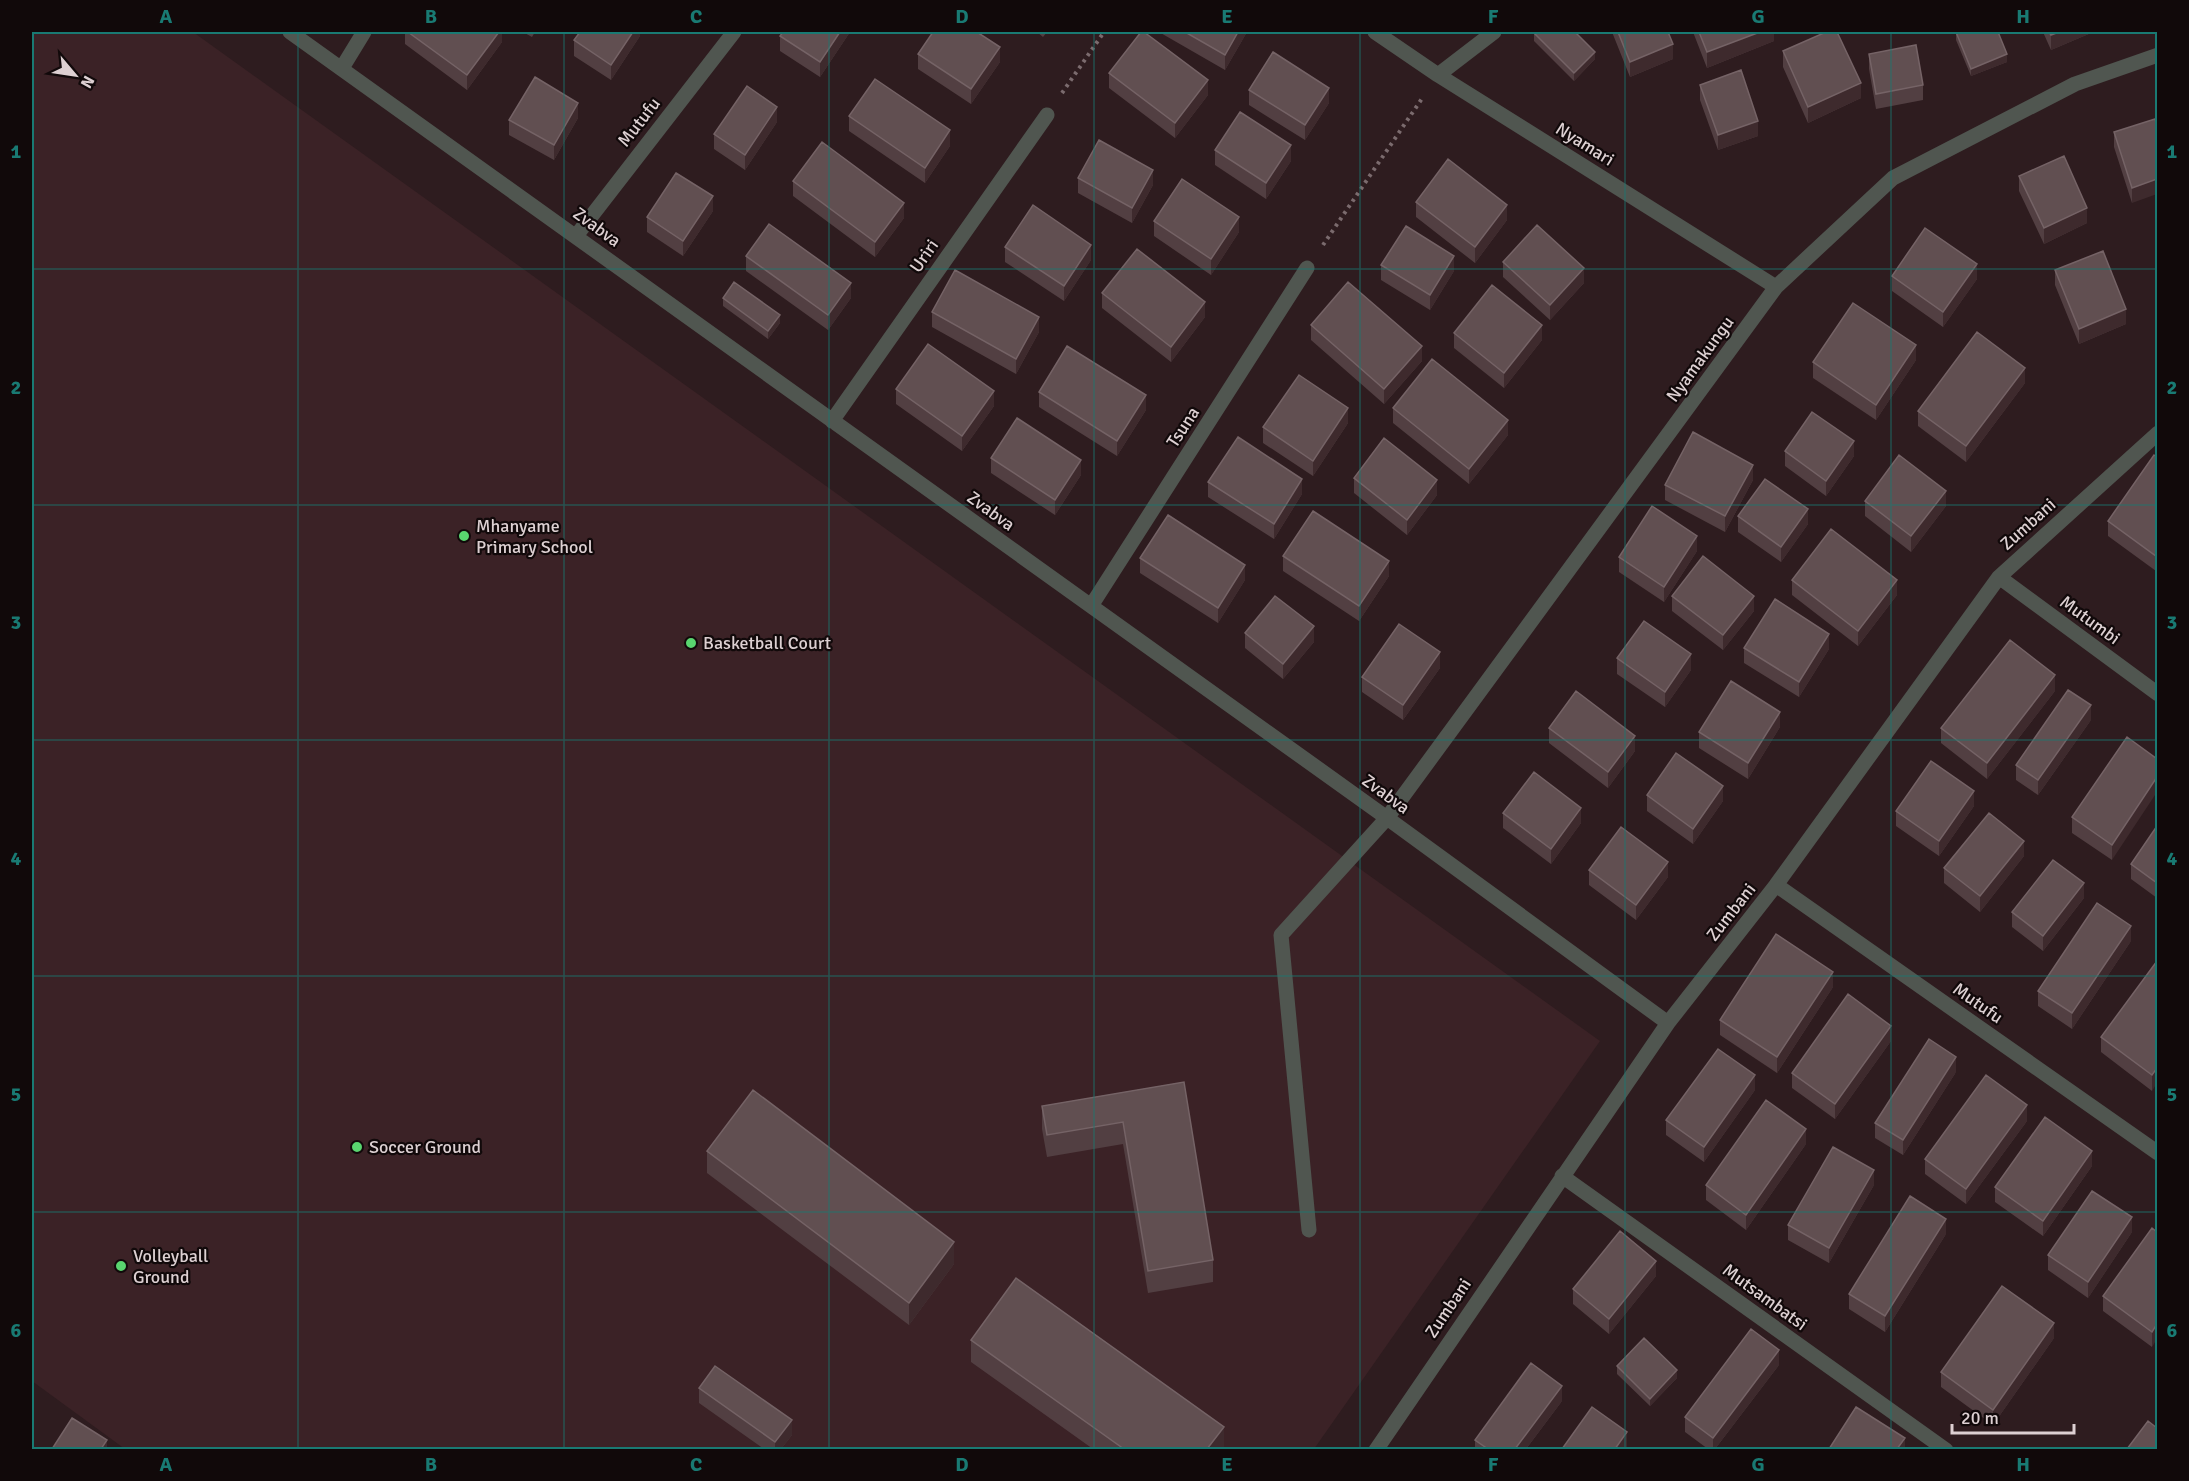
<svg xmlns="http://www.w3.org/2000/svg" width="2189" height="1481" viewBox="0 0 2189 1481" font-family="Signika,sans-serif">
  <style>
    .built { fill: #3b2226 }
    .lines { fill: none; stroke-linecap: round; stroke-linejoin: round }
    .path { stroke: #7b6b6e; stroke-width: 4; stroke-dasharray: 3 4.5; stroke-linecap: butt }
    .minor { stroke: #505650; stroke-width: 15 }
    .wall { fill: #523f42 }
    .shaded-wall { fill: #3e2a2d }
    .building { fill: #614f51; stroke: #756366; stroke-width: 1.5 }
    .grid { fill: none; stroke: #197a73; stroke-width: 1.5; stroke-opacity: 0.55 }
    .poi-dot { fill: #59d56f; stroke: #11090a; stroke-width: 2 }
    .labels { text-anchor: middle; stroke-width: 4.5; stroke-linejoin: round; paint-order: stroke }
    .street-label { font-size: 18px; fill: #ddd0d2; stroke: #11090a }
    .poi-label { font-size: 18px; fill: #ddd0d2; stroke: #11090a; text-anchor: start }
    .neatline { fill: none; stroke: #197a73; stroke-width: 2 }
    .grid-label { font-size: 20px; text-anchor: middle; font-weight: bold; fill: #197a73 }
  </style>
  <rect width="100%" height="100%" fill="#2e1c1f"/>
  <path class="built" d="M32,32H193L1600,1041L1314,1449H125L32,1381Z"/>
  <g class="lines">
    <path class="path" d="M1062,93L1104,32
      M1323,245L1423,97"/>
    <path class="minor" d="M290,32L1387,818L1668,1023
      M1375,32L1438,75L1776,287
      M342,68L364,32
      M1438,75L1494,32
      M576,236L734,32
      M832,421L1047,115
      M1999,577L2158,694
      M1091,606L1307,268
      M1776,885L2158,1153
      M1562,1176L1946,1450
      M1309,1230L1281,935L1387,818L1776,287L1893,178L2075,84L2158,55
      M1376,1450L1668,1023L1776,885L1999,577L2158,433"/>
  </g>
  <path class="wall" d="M405,32H502V42L467,90L405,44Z
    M523,32H535L532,37Z
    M640,32V36L611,80L574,56V40Z
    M850,32L820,77L780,51V36Z
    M1037,32H1047L1043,37Z
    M1159,32H1247L1225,70Z
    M1612,32H1668L1673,59L1630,77Z
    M1693,32H1774V41L1707,68Z
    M1956,32L2007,62L1971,76L1956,40Z
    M2043,32H2091V33L2051,50Z
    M1534,33L1595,59L1574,81L1534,41Z
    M1783,51L1861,98L1808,123L1783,67Z
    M918,54L1000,62L971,104L918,69Z
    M1869,54L1923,85V100L1876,109L1869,69Z
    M1109,73L1208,95L1175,138L1109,88Z
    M1700,85L1758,136L1718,150L1700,100Z
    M1249,90L1329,103L1305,140L1249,105Z
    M849,116L950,146L925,183L849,131Z
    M578,118L554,160L509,135V120Z
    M2155,119L2132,203L2114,147V132Z
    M777,122L745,170L714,149V134Z
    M1215,150L1291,161L1266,199L1215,165Z
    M2019,176L2087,223L2044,244L2019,191Z
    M1078,178L1153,185L1132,223L1078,193Z
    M793,181L904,218L875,257L793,196Z
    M1416,202L1507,220L1475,263L1416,217Z
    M713,211L683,256L647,232V217Z
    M1154,221L1239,232L1211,275L1154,236Z
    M1005,247L1091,260L1064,301L1005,262Z
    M746,256L851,298L828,330L746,271Z
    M1503,262L1584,283L1550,320L1503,277Z
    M1381,265L1454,271L1430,310L1381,280Z
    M2055,270L2126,324L2079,344L2055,285Z
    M1892,276L1977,279L1943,327L1892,291Z
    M1102,293L1205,317L1171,362L1102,308Z
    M723,298L780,323L768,339L723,306Z
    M932,312L1039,332L1016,374L932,327Z
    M1311,325L1422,361L1384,404L1311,340Z
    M1454,333L1542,340L1504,388L1454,348Z
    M1916,360L1876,420L1813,378V362Z
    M2025,383L1966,462L1918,426V411Z
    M896,389L994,406L962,451L896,404Z
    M1039,392L1146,410L1117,456L1039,407Z
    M1393,408L1508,435L1469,484L1393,423Z
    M1348,423L1313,476L1263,443V427Z
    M1785,451L1854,456L1826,496L1785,466Z
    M2157,457L2156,571L2108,536V521Z
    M991,458L1081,475L1055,515L991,473Z
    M1354,478L1437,495L1407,535L1354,493Z
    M1753,480L1725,532L1665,500V485Z
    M1208,482L1302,494L1274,539L1208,497Z
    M1865,501L1946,506L1911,552L1865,516Z
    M1738,516L1808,524L1781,562L1738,532Z
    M1697,551L1664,602L1619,572V557Z
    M1283,556L1389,576L1359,621L1283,571Z
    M1140,558L1245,580L1218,623L1140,573Z
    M1792,580L1897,595L1858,646L1792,595Z
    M1672,596L1754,611L1723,650L1672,611Z
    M1245,633L1314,642L1283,679L1245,648Z
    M1744,648L1829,649L1799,697L1744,663Z
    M1617,658L1691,670L1665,707L1617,674Z
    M1440,668L1403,720L1362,692V677Z
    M2055,691L1987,779L1941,743V728Z
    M2091,720L2038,795L2016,780V765Z
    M1780,727L1748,779L1699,748V732Z
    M1549,728L1635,751L1608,788L1549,743Z
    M2127,737L2112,860L2072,833V817Z
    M1647,795L1723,801L1693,844L1647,811Z
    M1974,806L1939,856L1896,826V811Z
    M1503,813L1581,823L1551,864L1503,828Z
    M2157,826V898L2131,879V864Z
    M2024,856L1980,912L1944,883V868Z
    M1589,870L1668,877L1636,920L1589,885Z
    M2084,898L2043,951L2012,927V912Z
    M2131,941L2072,1029L2038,1006V991Z
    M2157,961L2152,1091L2101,1052V1037Z
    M1833,987L1777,1073L1720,1035V1020Z
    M1891,1041L1835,1119L1792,1088V1073Z
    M1956,1072L1903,1155L1875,1138V1123Z
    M1184,1082L1213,1260V1282L1148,1293L1123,1144L1047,1157L1042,1129V1106Z
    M1755,1090L1704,1162L1666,1135V1120Z
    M2027,1121L1966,1204L1925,1174V1159Z
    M1806,1144L1746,1230L1706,1200V1185Z
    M707,1151L954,1264L909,1325L707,1173Z
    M2092,1166L2043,1236L1995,1202V1187Z
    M1874,1185L1829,1263L1788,1240V1225Z
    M2132,1232L2088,1298L2048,1270V1255Z
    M2157,1232L2152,1347L2103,1311V1296Z
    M1946,1234L1885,1332L1849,1309V1294Z
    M1656,1276L1609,1334L1573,1304V1289Z
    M2054,1338L1993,1425L1941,1387V1372Z
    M971,1340L1224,1449H1093L971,1362Z
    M1779,1365L1715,1449H1708L1685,1432V1417Z
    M1617,1366L1677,1378L1650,1406L1617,1374Z
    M699,1388L792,1435L781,1449H764L699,1403Z
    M1562,1401L1526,1449H1475V1440Z"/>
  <path class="shaded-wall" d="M499,32H502V42L467,90V75Z
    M633,32H640V36L611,80V65Z
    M840,32H850L820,77V62Z
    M1238,32H1247L1225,70V55Z
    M1760,32H1774V41L1707,68V52Z
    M2059,32H2091V33L2051,50V35Z
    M1673,44V59L1630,77V62Z
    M1000,47V62L971,104V89Z
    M1595,52V59L1574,81V73Z
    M2007,54V62L1971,76V69Z
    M1208,80V95L1175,138V123Z
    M1861,83V98L1808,123V107Z
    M1329,88V103L1305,140V125Z
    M578,103V118L554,160V145Z
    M777,107V122L745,170V155Z
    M1758,121V136L1718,150V135Z
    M950,130V146L925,183V168Z
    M1291,145V161L1266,199V183Z
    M1153,170V185L1132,223V208Z
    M2157,179V194L2132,203V188Z
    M713,196V211L683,256V241Z
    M904,203V218L875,257V242Z
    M1507,205V220L1475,263V247Z
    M2087,208V223L2044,244V228Z
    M1239,217V232L1211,275V259Z
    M1091,245V260L1064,301V286Z
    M1454,256V271L1430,310V295Z
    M1977,264V279L1943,327V312Z
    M1584,268V283L1550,320V305Z
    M851,283V298L828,330V315Z
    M1205,302V317L1171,362V347Z
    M2126,309V324L2079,344V329Z
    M780,315V323L768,339V331Z
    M1039,317V332L1016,374V359Z
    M1542,325V340L1504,388V373Z
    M1916,345V360L1876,420V405Z
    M1422,346V361L1384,404V389Z
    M2025,368V383L1966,462V446Z
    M994,391V406L962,451V436Z
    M1146,395V410L1117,456V441Z
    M1348,408V423L1313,476V461Z
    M1508,420V435L1469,484V469Z
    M1854,441V456L1826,496V481Z
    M1081,460V475L1055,515V500Z
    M1753,465V480L1725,532V516Z
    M1302,479V494L1274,539V524Z
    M1437,480V495L1407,535V520Z
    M1946,491V506L1911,552V536Z
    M1808,509V524L1781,562V547Z
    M1697,536V551L1664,602V587Z
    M2157,554V569L2156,571V556Z
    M1389,561V576L1359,621V606Z
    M1245,565V580L1218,623V608Z
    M1897,580V595L1858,646V631Z
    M1754,596V611L1723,650V635Z
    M1314,626V642L1283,679V664Z
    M1829,634V649L1799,697V682Z
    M1440,652V668L1403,720V705Z
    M1691,654V670L1665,707V692Z
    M2055,675V691L1987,779V763Z
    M2091,705V720L2038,795V780Z
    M1780,712V727L1748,779V763Z
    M1635,736V751L1608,788V772Z
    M2157,777V792L2112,860V845Z
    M1723,786V801L1693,844V829Z
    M1974,791V806L1939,856V841Z
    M1581,808V823L1551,864V849Z
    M2024,841V856L1980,912V896Z
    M1668,862V877L1636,920V905Z
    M2084,883V898L2043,951V936Z
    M2131,926V941L2072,1029V1013Z
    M1833,972V987L1777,1073V1057Z
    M1891,1026V1041L1835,1119V1104Z
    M1956,1057V1072L1903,1155V1140Z
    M2157,1068V1083L2152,1091V1075Z
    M1755,1075V1090L1704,1162V1147Z
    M2027,1105V1121L1966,1204V1189Z
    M1806,1129V1144L1746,1230V1215Z
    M2092,1151V1166L2043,1236V1221Z
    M1874,1170V1185L1829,1263V1248Z
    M2132,1217V1232L2088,1298V1282Z
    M1946,1219V1234L1885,1332V1316Z
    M954,1242V1264L909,1325V1303Z
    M1656,1261V1276L1609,1334V1319Z
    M2054,1323V1338L1993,1425V1410Z
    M2157,1324V1339L2152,1347V1332Z
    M1779,1350V1365L1715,1449H1713V1438Z
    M1677,1370V1378L1650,1406V1399Z
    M1562,1386V1401L1526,1449H1515Z
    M792,1420V1435L781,1449H775V1442Z
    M1224,1427V1449H1207Z
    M1627,1432V1448L1626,1449H1615Z
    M1905,1438V1449H1897Z
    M107,1440V1449H101Z"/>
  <path class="building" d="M408,32H499L467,75Z
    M580,32H633L611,65L574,40Z
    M783,32H840L820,62L780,36Z
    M933,32H977L1000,47L971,89L918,54Z
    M1141,32H1144L1208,80L1175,123L1109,73Z
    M1185,32H1238L1225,55Z
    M1535,32H1575L1595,52L1574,73L1534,33Z
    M1618,32H1668L1673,44L1630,62Z
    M1699,32H1760L1707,52Z
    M1826,32H1837L1861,83L1808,107L1783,51Z
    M1956,32H1998L2007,54L1971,69Z
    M2049,32H2059L2051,35Z
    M1916,45L1923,85L1876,94L1869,54Z
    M1273,52L1329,88L1305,125L1249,90Z
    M1741,70L1758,121L1718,135L1700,85Z
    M535,77L578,103L554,145L509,120Z
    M875,79L950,130L925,168L849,116Z
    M747,86L777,107L745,155L714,134Z
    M1240,112L1291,145L1266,183L1215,150Z
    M2155,119L2157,126V179L2132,188L2114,132Z
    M1099,140L1153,170L1132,208L1078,178Z
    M822,142L904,203L875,242L793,181Z
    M2064,156L2087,208L2044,228L2019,176Z
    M1448,159L1507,205L1475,247L1416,202Z
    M676,173L713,196L683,241L647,217Z
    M1182,179L1239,217L1211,259L1154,221Z
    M1033,205L1091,245L1064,286L1005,247Z
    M769,224L851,283L828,315L746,256Z
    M1537,225L1584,268L1550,305L1503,262Z
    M1406,226L1454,256L1430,295L1381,265Z
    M1925,228L1977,264L1943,312L1892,276Z
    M1137,249L1205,302L1171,347L1102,293Z
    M2103,251L2126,309L2079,329L2055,270Z
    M955,270L1039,317L1016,359L932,312Z
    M734,282L780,315L768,331L723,298Z
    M1348,282L1422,346L1384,389L1311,325Z
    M1492,285L1542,325L1504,373L1454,333Z
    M1853,303L1916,345L1876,405L1813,362Z
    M1977,332L2025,368L1966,446L1918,411Z
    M928,344L994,391L962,436L896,389Z
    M1067,346L1146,395L1117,441L1039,392Z
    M1432,359L1508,420L1469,469L1393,408Z
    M1299,375L1348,408L1313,461L1263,427Z
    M1812,412L1854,441L1826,481L1785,451Z
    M1017,418L1081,460L1055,500L991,458Z
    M1693,432L1753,465L1725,516L1665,485Z
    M1238,437L1302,479L1274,524L1208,482Z
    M1384,438L1437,480L1407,520L1354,478Z
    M1899,455L1946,491L1911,536L1865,501Z
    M2154,455L2157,457V554L2156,556L2108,521Z
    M1765,479L1808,509L1781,547L1738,516Z
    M1652,506L1697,536L1664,587L1619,557Z
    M1313,511L1389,561L1359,606L1283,556Z
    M1168,515L1245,565L1218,608L1140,558Z
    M1831,529L1897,580L1858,631L1792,580Z
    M1703,556L1754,596L1723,635L1672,596Z
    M1275,596L1314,626L1283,664L1245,633Z
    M1775,599L1829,634L1799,682L1744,648Z
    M1644,621L1691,654L1665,692L1617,658Z
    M1399,624L1440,652L1403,705L1362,677Z
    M2010,640L2055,675L1987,763L1941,728Z
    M1731,681L1780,712L1748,763L1699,732Z
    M2068,690L2091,705L2038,780L2016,765Z
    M1576,691L1635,736L1608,772L1549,728Z
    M2127,737L2157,759V777L2112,845L2072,817Z
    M1676,753L1723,786L1693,829L1647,795Z
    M1931,761L1974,791L1939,841L1896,811Z
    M1534,772L1581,808L1551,849L1503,813Z
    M1989,813L2024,841L1980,896L1944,868Z
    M2157,826V883L2131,864Z
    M1621,827L1668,862L1636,905L1589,870Z
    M2053,860L2084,883L2043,936L2012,912Z
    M2097,903L2131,926L2072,1013L2038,991Z
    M1776,934L1833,972L1777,1057L1720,1020Z
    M2157,961V1068L2152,1075L2101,1037Z
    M1848,994L1891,1026L1835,1104L1792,1073Z
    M1929,1039L1956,1057L1903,1140L1875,1123Z
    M1718,1049L1755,1075L1704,1147L1666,1120Z
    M1986,1075L2027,1105L1966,1189L1925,1159Z
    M1184,1082L1213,1260L1148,1271L1123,1122L1047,1135L1042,1106Z
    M753,1090L954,1242L909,1303L707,1151Z
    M1766,1100L1806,1129L1746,1215L1706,1185Z
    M2045,1117L2092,1151L2043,1221L1995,1187Z
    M1833,1147L1874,1170L1829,1248L1788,1225Z
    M2092,1191L2132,1217L2088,1282L2048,1255Z
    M1910,1196L1946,1219L1885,1316L1849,1294Z
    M2152,1228L2157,1232V1324L2152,1332L2103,1296Z
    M1620,1231L1656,1261L1609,1319L1573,1289Z
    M1016,1278L1224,1427L1207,1449H1124L971,1340Z
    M2002,1286L2054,1323L1993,1410L1941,1372Z
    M1751,1329L1779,1350L1713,1438L1685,1417Z
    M1644,1338L1677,1370L1650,1399L1617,1366Z
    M1531,1363L1562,1386L1515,1449H1488L1475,1440Z
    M715,1366L792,1420L775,1442L699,1388Z
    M1592,1407L1627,1432L1615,1449H1562Z
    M1856,1407L1905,1438L1897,1449H1829Z
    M72,1418L107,1440L101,1449H52Z
    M2148,1421L2157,1428V1449H2127Z"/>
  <path class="grid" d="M298,32V1450M564,32V1450M829,32V1450M1094,32V1450M1360,32V1450M1625,32V1450M1891,32V1450M32,269H2158M32,505H2158M32,740H2158M32,976H2158M32,1212H2158"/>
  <g class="poi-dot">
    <circle cx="464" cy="536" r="6"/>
    <circle cx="691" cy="643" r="6"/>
    <circle cx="357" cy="1147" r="6"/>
    <circle cx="121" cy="1266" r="6"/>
  </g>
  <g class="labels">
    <g class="street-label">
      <text transform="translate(639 122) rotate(-52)" y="6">Mutufu</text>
      <text transform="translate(1585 144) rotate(32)" y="6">Nyamari</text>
      <text transform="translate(597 227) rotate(36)" y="6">Zvabva</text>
      <text transform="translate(924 256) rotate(-55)" y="6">Uriri</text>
      <text transform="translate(1700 359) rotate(-54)" y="6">Nyamakungu</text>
      <text transform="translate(1183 427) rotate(-57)" y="6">Tsuna</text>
      <text transform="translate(991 511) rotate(36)" y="6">Zvabva</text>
      <text transform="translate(2028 524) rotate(-42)" y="6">Zumbani</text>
      <text transform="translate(2090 620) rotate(36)" y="6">Mutumbi</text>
      <text transform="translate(1386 794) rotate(36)" y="6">Zvabva</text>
      <text transform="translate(1731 912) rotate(-52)" y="6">Zumbani</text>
      <text transform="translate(1978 1003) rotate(35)" y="6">Mutufu</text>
      <text transform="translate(1765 1297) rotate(36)" y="6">Mutsambatsi</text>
      <text transform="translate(1448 1308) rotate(-56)" y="6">Zumbani</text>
    </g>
    <g class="poi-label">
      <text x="476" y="532">Mhanyame<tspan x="476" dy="21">Primary School</tspan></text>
      <text x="703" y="649">Basketball Court</text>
      <text x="369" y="1153">Soccer Ground</text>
      <text x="133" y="1262">Volleyball<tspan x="133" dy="21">Ground</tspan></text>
    </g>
  </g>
  <rect width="2189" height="1481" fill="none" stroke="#11090a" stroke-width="66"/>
  <g transform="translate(75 75) rotate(119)" stroke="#11090a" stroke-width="4.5" paint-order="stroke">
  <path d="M0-4.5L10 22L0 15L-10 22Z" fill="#ddd0d2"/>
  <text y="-9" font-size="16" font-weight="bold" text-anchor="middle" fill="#ddd0d2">N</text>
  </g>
  <path d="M1952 1424v9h122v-9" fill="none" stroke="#ddd0d2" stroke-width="3"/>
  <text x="1961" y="1424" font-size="18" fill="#ddd0d2" stroke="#11090a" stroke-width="4.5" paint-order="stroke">20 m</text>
  <rect x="33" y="33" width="2123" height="1415" class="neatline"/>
  <g class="grid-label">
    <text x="166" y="23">A</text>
    <text x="431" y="23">B</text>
    <text x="696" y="23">C</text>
    <text x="962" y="23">D</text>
    <text x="1227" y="23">E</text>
    <text x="1493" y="23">F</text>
    <text x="1758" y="23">G</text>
    <text x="2023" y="23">H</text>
    <text x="16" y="158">1</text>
    <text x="2172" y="158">1</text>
    <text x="16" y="394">2</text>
    <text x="2172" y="394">2</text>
    <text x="16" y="629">3</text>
    <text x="2172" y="629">3</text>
    <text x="16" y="865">4</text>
    <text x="2172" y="865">4</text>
    <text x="16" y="1101">5</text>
    <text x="2172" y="1101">5</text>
    <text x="16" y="1337">6</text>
    <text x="2172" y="1337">6</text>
    <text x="166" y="1471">A</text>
    <text x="431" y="1471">B</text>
    <text x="696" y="1471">C</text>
    <text x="962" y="1471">D</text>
    <text x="1227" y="1471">E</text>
    <text x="1493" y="1471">F</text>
    <text x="1758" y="1471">G</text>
    <text x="2023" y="1471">H</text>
  </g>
</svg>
